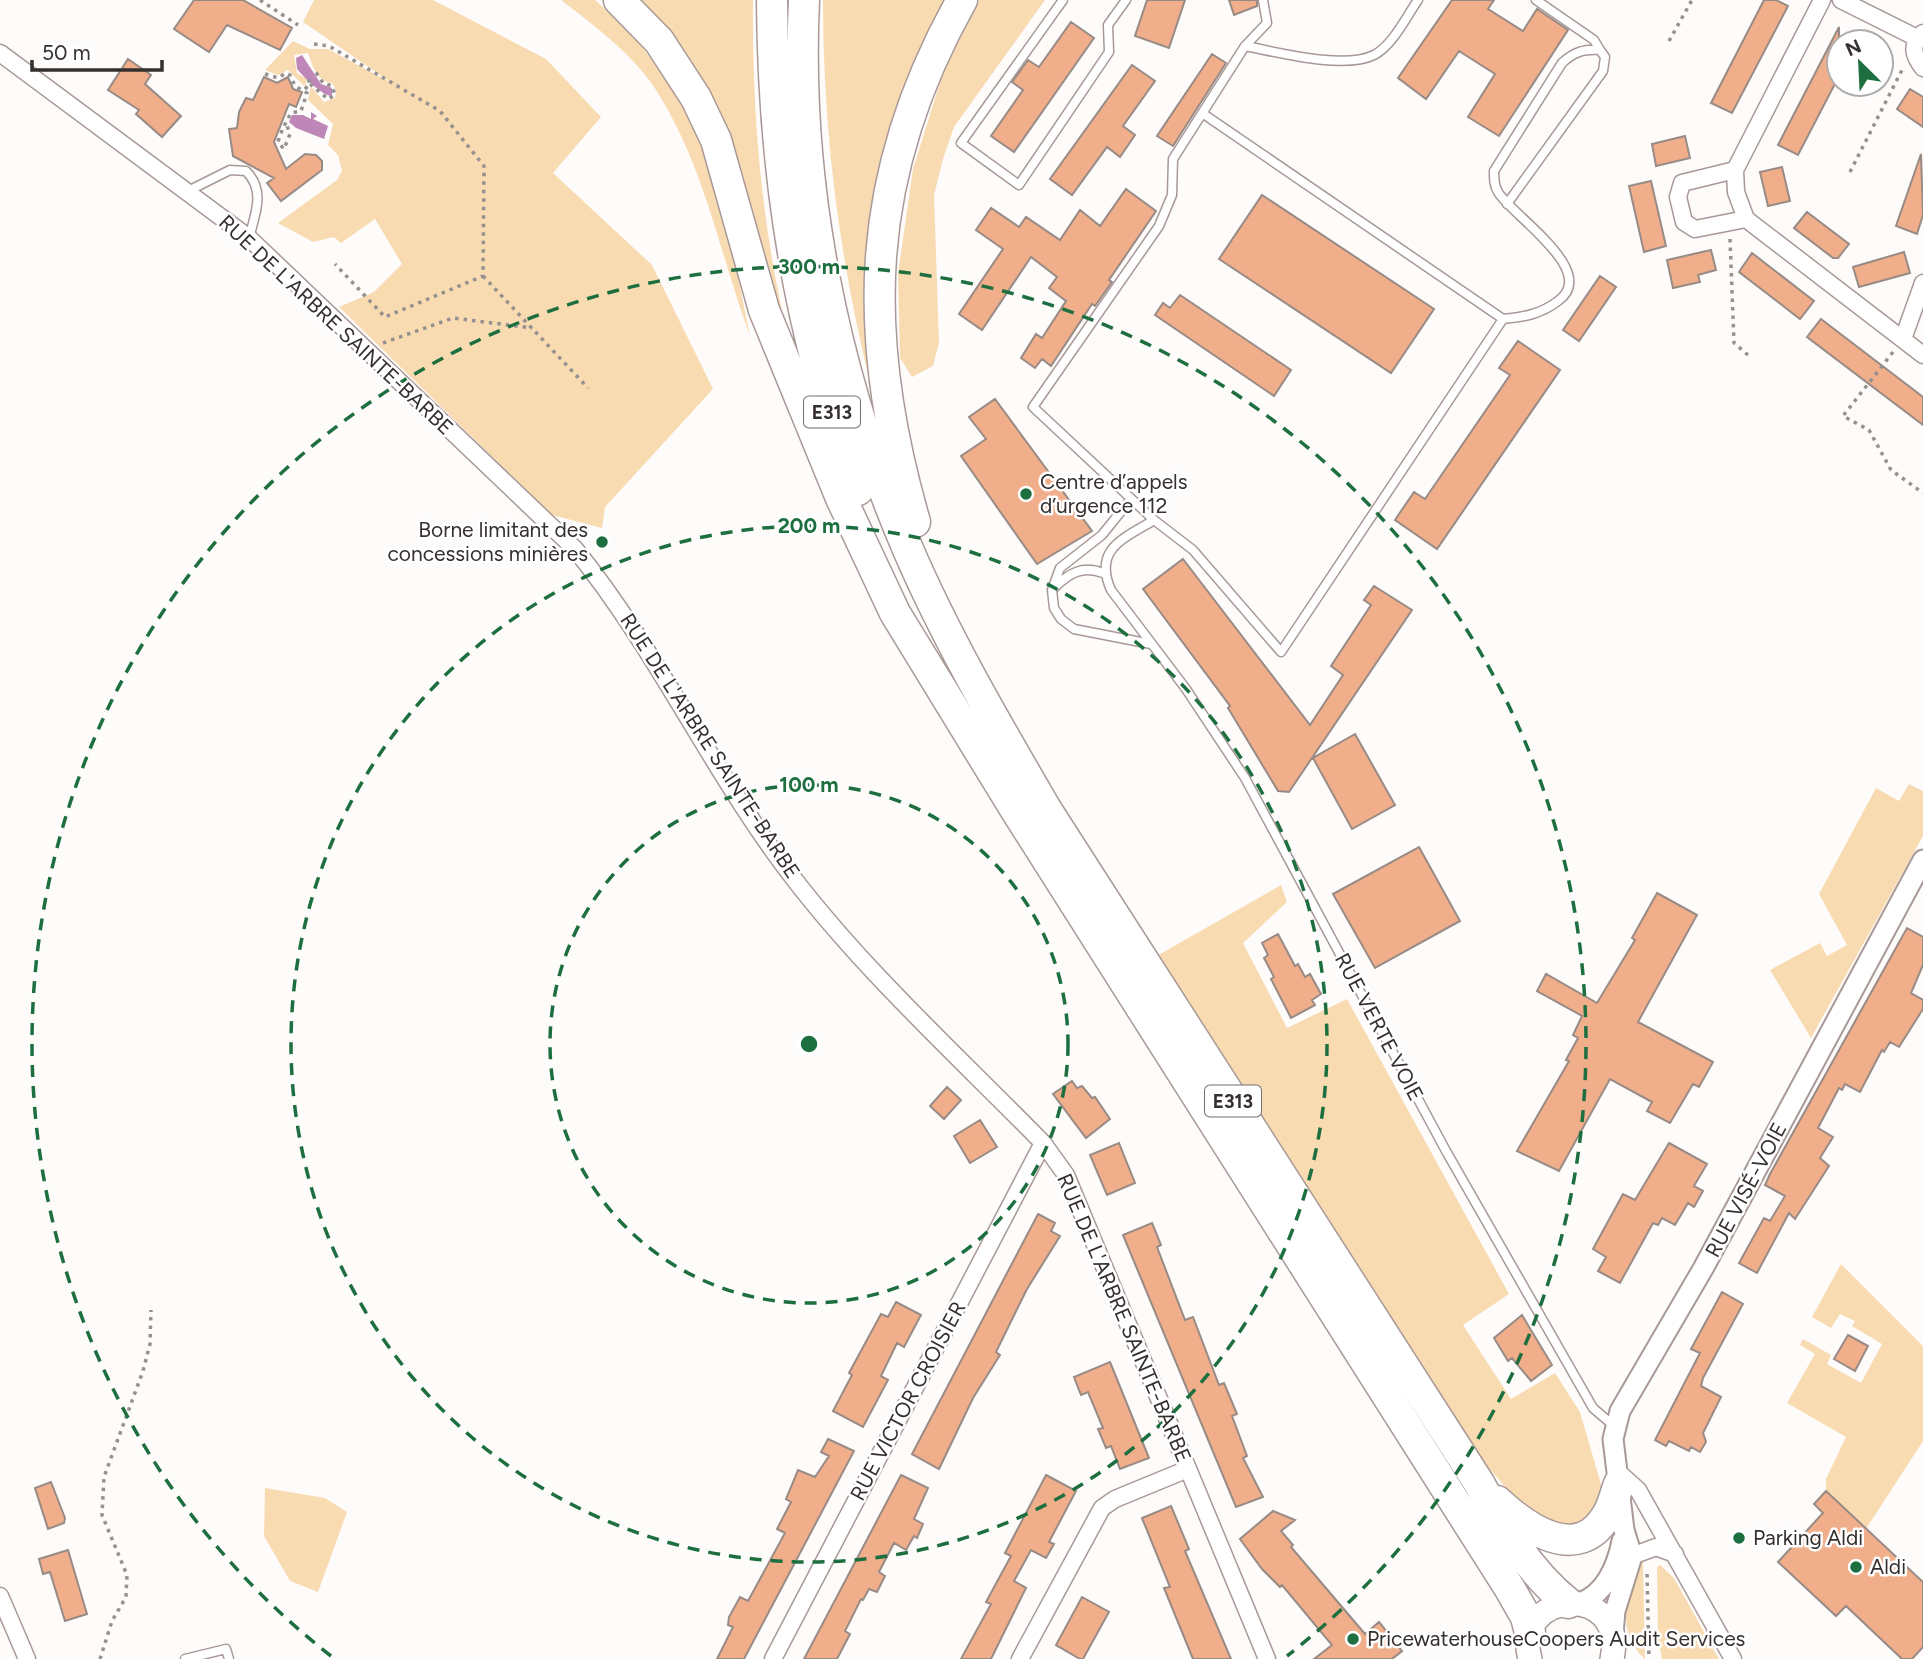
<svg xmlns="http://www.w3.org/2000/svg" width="1923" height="1659" viewBox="0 0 1923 1659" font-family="Figtree,sans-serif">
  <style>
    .green { fill: #f9dbb2 }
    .water { fill: #be87b7 }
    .building { fill: #f1ae8b; stroke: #988b85; stroke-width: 2 }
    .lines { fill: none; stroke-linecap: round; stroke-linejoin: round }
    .service-casing { stroke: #a89997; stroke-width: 11 }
    .minor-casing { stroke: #a89997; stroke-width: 19 }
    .tertiary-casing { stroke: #a89997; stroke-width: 23 }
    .secondary-casing { stroke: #a89997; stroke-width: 26 }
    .motorway-casing { stroke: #a89997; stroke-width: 33 }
    .path { stroke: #959190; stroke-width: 3.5; stroke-dasharray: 3.5 5; stroke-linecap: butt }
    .service { stroke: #fff; stroke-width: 8 }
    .minor { stroke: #fff; stroke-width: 16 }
    .tertiary { stroke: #fff; stroke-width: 19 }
    .secondary { stroke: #fff; stroke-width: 23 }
    .motorway { stroke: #fff; stroke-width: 30 }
    .ring { fill: none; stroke: #1e6f40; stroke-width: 3.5; stroke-dasharray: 12 9 }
    .poi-dot { fill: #1e6f40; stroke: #fff; stroke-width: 2.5 }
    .labels { text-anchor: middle; stroke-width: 5; stroke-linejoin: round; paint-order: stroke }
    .shield { fill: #fff; stroke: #726d6d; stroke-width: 2 }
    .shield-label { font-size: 19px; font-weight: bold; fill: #352f2e }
    .street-label { font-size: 21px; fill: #352f2e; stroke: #fff }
    .poi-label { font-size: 21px; fill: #352f2e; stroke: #fff; text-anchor: start }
    .centre { fill: #1e6f40; stroke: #fff; stroke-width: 3.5 }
    .ring-label { font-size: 21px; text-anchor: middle; font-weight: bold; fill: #1e6f40; stroke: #fff; stroke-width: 5; stroke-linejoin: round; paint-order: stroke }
  </style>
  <rect width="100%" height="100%" fill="#fefbfb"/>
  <path class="green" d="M314,0H433L546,59L601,117L553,173L652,265L713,389L605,507L602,528L552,515L339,307L374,292L402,264L375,219L341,243L334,237L313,242L278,223L337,180L342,171L338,155L328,145L333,124L308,100L311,86L324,102L335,98L336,90L332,83C317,82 312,64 308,53L294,55L297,73L307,79L305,87L288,70L278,75L265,70L293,41L310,49H328L392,83L303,22Z
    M561,0H595C707,97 722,198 750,336C719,252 704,163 654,87C630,52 595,26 561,0Z
    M631,0H753C752,118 762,234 791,349L728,151Z
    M823,0H945L904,91L871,386C839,258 823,131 823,0Z
    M979,0H1045L954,127L943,159L934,195L939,343L933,366L912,377L900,358L898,274L913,169L943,73Z
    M1909,784L1923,791V836L1811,1038L1770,970L1820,943L1827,956L1847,945L1819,894L1876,788L1899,801Z
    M1281,885L1287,902L1243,943L1287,1028L1347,999L1509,1294L1463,1325L1511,1399L1555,1373L1580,1412L1605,1498L1576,1530L1532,1518L1477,1454L1155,957Z
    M1841,1264L1923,1346V1441L1866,1529L1826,1491V1479L1846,1437L1787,1403L1815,1354L1800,1345L1803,1339L1831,1355L1827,1364L1861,1383L1882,1344L1852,1326L1855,1321L1840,1314L1831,1328L1812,1317Z
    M265,1488L325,1498L347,1512L318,1592L290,1581L264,1536Z
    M1643,1561L1645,1659C1614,1631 1627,1594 1643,1561Z
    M1660,1565L1674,1578L1719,1659H1662L1658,1639L1657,1567Z"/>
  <path class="water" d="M302,55L321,84L332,88V96C321,95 305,78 297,69L296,58Z
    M311,112L317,116L313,119L328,126L324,139L296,128L289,122L292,115H303L311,119Z"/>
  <path class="building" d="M194,0H243L292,28L280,50L227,25L209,52L174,29Z
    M1147,0H1185L1169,48L1135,36Z
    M1229,0H1257V6L1234,15Z
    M1452,0H1494L1488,9L1523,31L1537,9L1568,30L1499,136L1468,117L1495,74L1459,51L1426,99L1398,78Z
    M1764,0H1776L1788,6L1732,113L1711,103Z
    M1071,22L1094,38L1014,152L991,136L1023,90L1012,82L1028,60L1039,67Z
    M1839,27V76L1798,155L1778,145Z
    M1212,54L1226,63L1173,146L1157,136Z
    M128,59L151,75L145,84L181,116L162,137L136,114L139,110L108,90Z
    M1132,65L1155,81L1123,126L1135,135L1120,157L1107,147L1072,195L1050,179Z
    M264,77L277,83L288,77L293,89L302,92L296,107L289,104L274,142L286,169L305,154L316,155L322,161V170L281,201L267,183L274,178L233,156L229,129L237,128L239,112L246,98L253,100Z
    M1910,89L1923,97V127L1897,109Z
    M1685,136L1690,158L1656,166L1652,144Z
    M1921,154L1923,215L1917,234L1896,226Z
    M1782,167L1790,201L1768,206L1760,172Z
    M1651,181L1666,246L1644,252L1629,186Z
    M1126,189L1156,211L1109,280L1112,282L1095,306L1092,304L1051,366L1042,359L1035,368L1021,358L1036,334L1042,338L1066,301L1049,288L1057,277L1031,257L982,330L959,314L1003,249L976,230L991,208L1019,227L1026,217L1060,240L1080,210L1100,226Z
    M1262,195L1434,309L1391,373L1219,259Z
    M1807,212L1849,244L1838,258H1833L1794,228Z
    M1711,250L1716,270L1698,275L1700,282L1673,288L1667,260Z
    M1904,252L1910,273L1859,287L1853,267Z
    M1752,253L1814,301L1800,319L1739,272Z
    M1600,276L1616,287L1579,341L1563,330Z
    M1180,295L1291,370L1274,396L1155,315L1163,303L1170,308Z
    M1821,319L1923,397V425L1807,337Z
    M1518,341L1560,370L1437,549L1395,520L1414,492L1425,499L1510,375L1499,368Z
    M995,399L1092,531L1037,564L961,456L986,439L969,417Z
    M1183,559L1310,725L1343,675L1331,666L1371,605L1364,600L1374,586L1412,610L1289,792L1278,791L1228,708L1230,706L1143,589Z
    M1355,734L1395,805L1352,829L1313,758Z
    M1419,847L1460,921L1375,968L1333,894Z
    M1657,893L1697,915L1638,1022L1713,1062L1699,1087L1693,1084L1670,1123L1647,1111L1652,1102L1610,1079L1559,1171L1517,1151L1569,1061L1566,1060L1578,1038L1573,1035L1582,1016L1537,991L1546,974L1597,1003L1635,940L1632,938Z
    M1907,928L1923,937V965L1911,993L1923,1000V1009L1899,1047L1890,1042L1884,1052L1882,1050L1860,1092L1845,1084L1842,1090L1839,1088L1818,1128L1833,1137L1820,1158L1829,1166L1795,1219L1789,1213L1757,1273L1739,1263L1764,1218L1770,1221L1785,1196L1765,1185L1770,1174Z
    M1278,934L1295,966L1298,964L1305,977L1310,974L1321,994L1312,1000L1315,1005L1291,1018L1271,979L1274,977L1264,958L1268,955L1262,943Z
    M1072,1081L1077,1088L1082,1086L1092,1098L1095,1097L1110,1119L1086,1138L1053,1094Z
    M947,1087L961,1100L944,1119L930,1106Z
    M980,1120L997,1147L970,1163L954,1136Z
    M1119,1143L1135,1183L1107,1195L1090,1155Z
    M1669,1143L1707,1164L1694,1186L1703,1191L1694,1207L1688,1203L1675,1225L1662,1218L1658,1225L1653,1223L1620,1283L1598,1271L1606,1257L1593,1249L1623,1194L1635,1200Z
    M1038,1214L1055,1223L1051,1231L1060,1236L1027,1289L996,1352L1000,1355L973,1398L939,1469L912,1454Z
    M1152,1223L1161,1245L1157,1247L1185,1320L1193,1317L1219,1385L1224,1383L1237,1414L1232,1416L1247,1456L1243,1458L1263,1497L1236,1507L1123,1235Z
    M1722,1292L1743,1304L1703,1378L1701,1386L1721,1397L1703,1433L1706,1442L1700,1452L1691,1447L1689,1451L1669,1441L1666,1446L1655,1440L1700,1353L1691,1349Z
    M896,1302L921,1315L904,1347L897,1343L881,1376L888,1380L863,1427L833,1411L852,1375L849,1373L881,1314L888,1317Z
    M1522,1315L1552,1365L1531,1381L1512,1358L1508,1361L1494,1338Z
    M1848,1335L1868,1346L1855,1371L1834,1359Z
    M1110,1362L1149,1458L1120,1469L1111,1446L1106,1448L1098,1429L1103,1428L1088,1392L1081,1395L1074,1377Z
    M828,1439L854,1451L744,1659H717L733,1627L728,1625L729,1617L740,1597L748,1601L785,1533L777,1529L791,1502L786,1499L798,1470L815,1477L829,1456L821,1452Z
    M901,1475L928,1488L914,1519L923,1524L917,1538L914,1536L906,1550L894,1543L879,1572L885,1576L877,1592L869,1589L863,1600L861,1599L845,1631L850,1634L837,1659H804Z
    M1046,1475L1076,1491L1049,1542L1054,1544L1046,1558L1031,1550L1014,1581L1026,1588L991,1659H961L991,1604L986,1602L1011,1556L1005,1553Z
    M51,1482L65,1518L64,1523L48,1529L35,1488Z
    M1826,1491L1923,1582V1647L1912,1659H1902L1846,1606L1836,1616L1778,1562L1823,1513L1814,1504Z
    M1171,1506L1189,1549L1185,1551L1231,1659H1193L1164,1588L1170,1587L1142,1518Z
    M1273,1511L1295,1520L1281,1531L1293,1545L1291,1547L1365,1634L1379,1622L1402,1651L1392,1659H1314L1332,1645L1282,1585L1280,1587L1262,1569L1240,1539Z
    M68,1550L87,1614L65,1621L50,1572L43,1574L39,1559Z
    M1082,1597L1109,1612L1083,1659H1080L1056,1645Z"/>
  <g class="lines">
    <defs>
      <path id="service" d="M1063,0L961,143L1019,185L1109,52L1108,25L1126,0
        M1536,0L1594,40L1600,50
        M1245,46C1277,52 1344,70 1374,55C1393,45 1406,17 1418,0
        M1202,113L1503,319L1281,652L1193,550L1154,520L1033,407L1159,226L1172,195L1173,159L1245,46L1267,23L1263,0
        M186,192L230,170L246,171C266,191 255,214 249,238
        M1503,319C1524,317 1541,314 1558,301C1600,271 1511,215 1498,192C1494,186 1494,179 1494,171L1562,63C1574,52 1583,49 1600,50L1605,57L1603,71L1507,204
        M1131,499L1102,535L1060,568L1052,590L1054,608L1061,619L1074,629L1151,644
        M1154,520C1123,539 1093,549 1111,590L1186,689L1245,778L1446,1151L1593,1408L1614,1426
        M1054,588C1069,573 1083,565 1103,573
        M185,1659L226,1649L229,1659"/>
      <path id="minor" d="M1822,0L1735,170L1736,192L1746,219L1923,355
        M1841,0L1917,38
        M1923,33C1910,45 1913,55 1923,68
        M0,53L249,238L575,549C653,645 706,759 779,859C855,963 954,1052 1043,1143L1066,1175L1267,1659
        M1735,170L1682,183L1678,197L1684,222L1695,229L1746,219
        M1903,339L1923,283
        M1618,1472L1638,1490L1733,1659
        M1632,1556L1656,1547L1675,1554
        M0,1596L27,1659
        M773,1659L1043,1143
        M1020,1659L1102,1508L1115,1499L1188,1469"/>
      <path id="tertiary" d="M1579,1603C1605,1595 1617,1566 1622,1541
        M1613,1634L1615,1611L1632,1556L1624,1530L1613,1439L1620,1411L1704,1267L1923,860"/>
      <path id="secondary" d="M1530,1659C1511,1590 1628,1581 1612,1659"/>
      <path id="motorway" d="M619,0L659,41L696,98L716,140L764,310L841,498L895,613L1015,809L1510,1589L1526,1617L1530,1633
        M772,0C773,166 797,335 858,490
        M804,0C795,185 834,377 907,547C946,638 996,723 1046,809L1479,1483C1503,1527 1528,1571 1568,1603
        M915,522C860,333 864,174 962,0
        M1497,1501C1526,1528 1578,1565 1607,1515C1613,1506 1615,1494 1619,1484"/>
    </defs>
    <use href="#service" class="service-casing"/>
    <use href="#minor" class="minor-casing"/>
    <use href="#tertiary" class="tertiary-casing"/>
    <use href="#secondary" class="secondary-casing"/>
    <use href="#motorway" class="motorway-casing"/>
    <path class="path" d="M260,0L298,25
      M1669,41L1692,0
      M314,44L329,46L440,111L484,166L483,276L385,317L335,264
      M265,74L278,78L286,73L290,75L295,86L307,93L301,111L291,113C286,122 281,131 278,142L284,149L290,134L286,123
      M310,84L328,99L335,95L332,86L323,83L315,71
      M305,89L310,84L307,76
      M1850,172L1903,68
      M1730,239L1734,343L1748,355
      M483,276L588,388
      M383,343L453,318L532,328
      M1893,352L1843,416L1869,430L1891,470L1923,493
      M1647,1574L1649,1659
      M100,1659L112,1621L126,1597L127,1575L102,1515L104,1477L143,1371L150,1344L151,1310"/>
    <use href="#service" class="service"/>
    <use href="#minor" class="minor"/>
    <use href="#tertiary" class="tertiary"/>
    <use href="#secondary" class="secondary"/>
    <use href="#motorway" class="motorway"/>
  </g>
  <g class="ring">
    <circle cx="809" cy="1044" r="259"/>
    <circle cx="809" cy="1044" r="518"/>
    <path d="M331 1656A777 777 0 1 1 1287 1656"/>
  </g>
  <g class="poi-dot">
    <circle cx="1026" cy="494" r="7"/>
    <circle cx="602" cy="542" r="7"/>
    <circle cx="1739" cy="1538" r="7"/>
    <circle cx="1856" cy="1567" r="7"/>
    <circle cx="1353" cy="1639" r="7"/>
  </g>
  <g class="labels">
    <g class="shield">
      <rect x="804" y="396.5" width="56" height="31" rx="5"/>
      <rect x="1205" y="1085.5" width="56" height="31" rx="5"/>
    </g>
    <g class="shield-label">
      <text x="832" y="419">E313</text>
      <text x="1233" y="1108">E313</text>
    </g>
    <g class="street-label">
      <text transform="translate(336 325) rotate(43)" y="7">RUE DE L'ARBRE SAINTE-BARBE</text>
      <text transform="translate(710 746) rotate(57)" y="7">RUE DE L'ARBRE SAINTE-BARBE</text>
      <text transform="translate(1379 1027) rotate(62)" y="7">RUE VERTE VOIE</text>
      <text transform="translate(1746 1190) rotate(-62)" y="7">RUE VISÉ-VOIE</text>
      <text transform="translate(1124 1318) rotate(67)" y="7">RUE DE L'ARBRE SAINTE-BARBE</text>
      <text transform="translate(908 1401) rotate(-62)" y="7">RUE VICTOR CROISIER</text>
    </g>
    <g class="poi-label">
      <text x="1040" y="489">Centre d’appels<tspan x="1040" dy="24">d’urgence 112</tspan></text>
      <text x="588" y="537" text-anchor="end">Borne limitant des<tspan x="588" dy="24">concessions minières</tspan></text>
      <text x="1753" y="1545">Parking Aldi</text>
      <text x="1870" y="1574">Aldi</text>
      <text x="1367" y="1646">PricewaterhouseCoopers Audit Services</text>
    </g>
  </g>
  <circle cx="809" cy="1044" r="10" class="centre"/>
  <g class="ring-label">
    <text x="809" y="274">300 m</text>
    <text x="809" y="533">200 m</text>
    <text x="809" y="792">100 m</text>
  </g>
  <g transform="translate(1860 63) rotate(336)"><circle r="33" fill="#ffffff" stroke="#aeacab" stroke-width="2"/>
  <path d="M0-5L12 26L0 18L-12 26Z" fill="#1e6f40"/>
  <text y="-10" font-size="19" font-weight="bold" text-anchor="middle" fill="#352f2e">N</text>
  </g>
  <path d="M32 60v10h130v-10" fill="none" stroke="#352f2e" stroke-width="3.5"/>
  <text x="42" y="60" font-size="21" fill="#352f2e" stroke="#ffffff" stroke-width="5" paint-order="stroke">50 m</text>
</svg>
